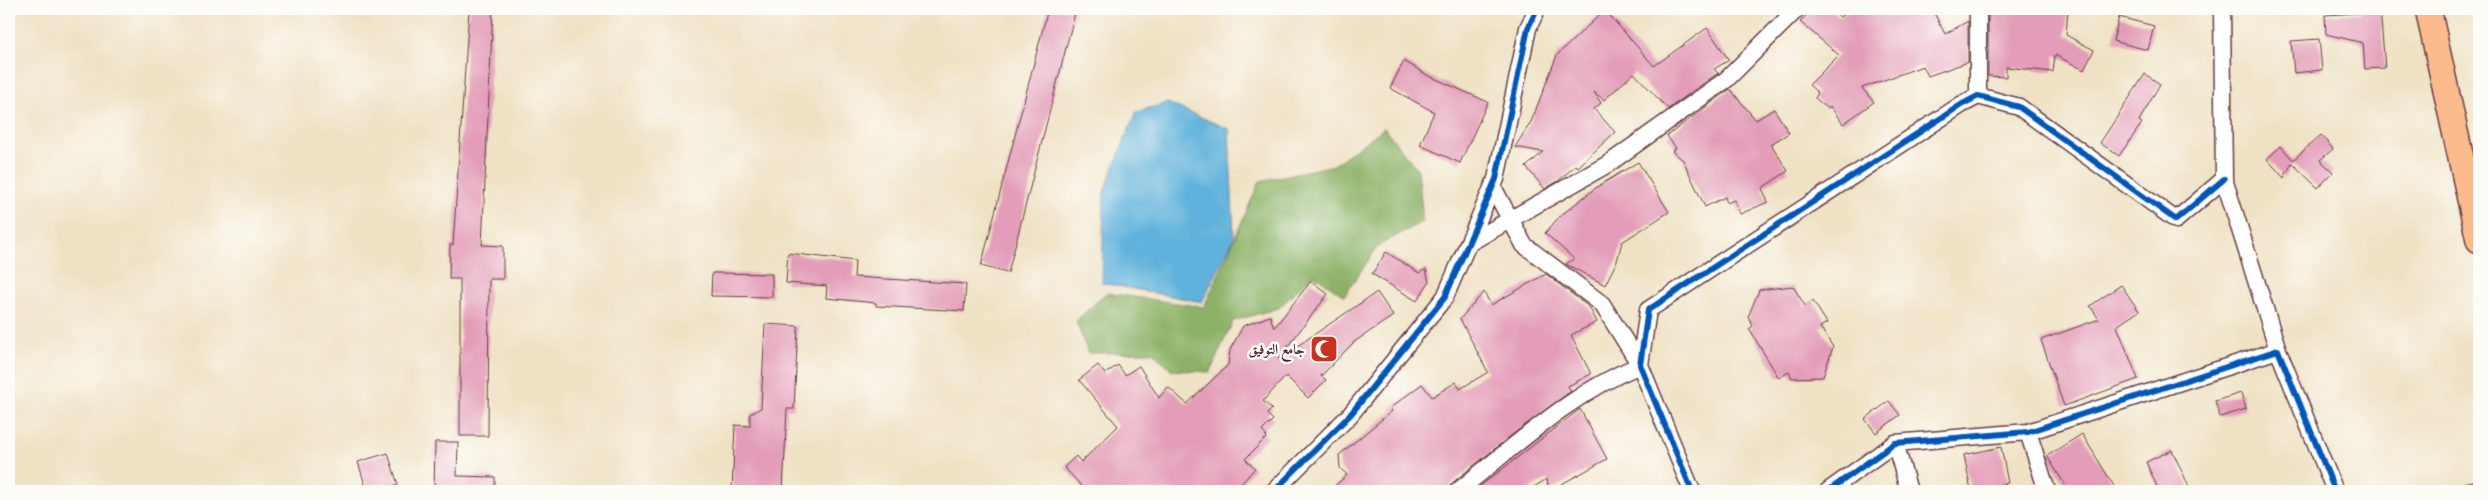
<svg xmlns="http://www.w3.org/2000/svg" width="2488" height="500" viewBox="0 0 2488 500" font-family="Vollkorn,Amiri,serif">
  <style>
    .forest { fill: #8cb268; stroke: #6b684a }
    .water { fill: #61b2dc; stroke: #566884 }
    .building { fill: #e39db8 }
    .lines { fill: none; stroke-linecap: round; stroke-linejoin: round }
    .street-casing { stroke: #633c42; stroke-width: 19 }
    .primary-casing { stroke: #633c42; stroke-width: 28 }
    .street { stroke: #fff; stroke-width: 16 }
    .primary { stroke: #fbbb8c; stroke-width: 25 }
    .cycleway-casing { stroke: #fdfcf7; stroke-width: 9 }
    .cycleway { stroke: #0057b8; stroke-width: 6 }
    .labels { text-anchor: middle; stroke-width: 5; stroke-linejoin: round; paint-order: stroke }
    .poi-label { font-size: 14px; font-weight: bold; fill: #4a1f2b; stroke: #fdfcf7; text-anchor: end }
  </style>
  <rect width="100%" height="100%" fill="#fdfcf7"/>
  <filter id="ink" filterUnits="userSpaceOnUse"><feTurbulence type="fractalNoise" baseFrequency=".02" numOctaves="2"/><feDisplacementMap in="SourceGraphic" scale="10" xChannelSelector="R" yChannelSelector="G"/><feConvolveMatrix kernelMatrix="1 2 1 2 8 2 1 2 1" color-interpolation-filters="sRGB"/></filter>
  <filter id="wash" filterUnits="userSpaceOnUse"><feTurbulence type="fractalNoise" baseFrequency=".0096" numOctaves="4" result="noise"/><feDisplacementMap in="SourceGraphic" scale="20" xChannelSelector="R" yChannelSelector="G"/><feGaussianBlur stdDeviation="1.12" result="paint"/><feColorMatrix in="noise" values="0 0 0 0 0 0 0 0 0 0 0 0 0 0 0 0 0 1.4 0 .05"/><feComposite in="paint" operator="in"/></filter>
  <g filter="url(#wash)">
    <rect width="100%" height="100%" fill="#efe2c4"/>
    <path class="forest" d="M1384,128L1418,170L1423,221L1378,246L1344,296L1313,274L1279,308L1233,321L1210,372L1172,370L1152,352L1088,353L1076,321L1106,293L1204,307L1260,181L1334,165Z"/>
    <path class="water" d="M1167,103L1229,129L1234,238L1202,302L1102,283L1104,192L1136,112Z"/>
    <g id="blocks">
      <path class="building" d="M469,9H493L482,245L503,246V279H489L488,436H460V279H449L450,245H453Z
        M1048,9H1076L1008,273L981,266Z
        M1812,9H1831L1840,17L1852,9H1932L1945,34L1968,21V62L1928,76L1923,66L1862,88L1874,102L1843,124L1830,106L1828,109L1815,98L1818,93L1809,85L1839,55L1800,22Z
        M1988,9H2068L2066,35L2094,50L2084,70L2055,55L2053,72L2006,67V77L1988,76Z
        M2380,9L2385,68L2365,69L2363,43L2326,34L2325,15L2360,13V10Z
        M1605,10L1654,66L1707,28L1729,60L1714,69L1718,73L1668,109L1634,73L1604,100L1594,92L1601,103L1594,109L1615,132L1578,167L1576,165L1558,181L1545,189L1526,167L1543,152L1515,147L1531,122L1557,55Z
        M2119,17L2154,26L2148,50L2113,41Z
        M2319,39L2322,70L2294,73L2291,41Z
        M1404,61L1427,75L1488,102L1460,163L1420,145L1434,112L1390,88Z
        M2145,74L2160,84L2139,121L2142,123L2119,156L2100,143Z
        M1730,89L1756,120L1774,109L1789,133L1771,144L1788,171L1762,188L1768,202L1740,214L1734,200L1727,203L1725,197L1705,207L1683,160L1672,151L1676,148L1667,136Z
        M2321,135L2333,149L2320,160L2333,172L2318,188L2292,163L2284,178L2267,159L2281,146L2293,160Z
        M1638,162L1669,212L1622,242L1617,261L1605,285L1566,264L1574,259L1545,233L1560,216L1597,187Z
        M1386,252L1419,273L1426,269L1429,282L1417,301L1372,274Z
        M788,253L855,261L854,277L966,284L964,311L876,306V303L826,298L827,286L786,283Z
        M712,273L772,274V297L711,296Z
        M1546,274L1589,307L1597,322L1571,335L1591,374L1568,386L1571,391L1517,431L1452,483L1448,491H1329L1347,475L1340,468L1339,455L1392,411L1390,408L1422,384L1432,397L1456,382L1460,389L1488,372L1460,319L1484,292L1491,305Z
        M1311,281L1328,294L1278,359L1377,292L1393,316L1354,342L1321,376L1326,380L1308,398L1286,376L1263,401L1272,409L1267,414L1273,420L1262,431L1267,437L1245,459L1255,468L1235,491H1086L1064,467L1076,456L1081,462L1118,426L1079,380L1098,365L1105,374L1118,365L1125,375L1139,366L1159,398L1168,387L1187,404L1228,365L1230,350L1243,326L1270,316L1274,328Z
        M2121,285L2139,311L2117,326L2138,379L2064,406L2041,340L2099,319L2090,306Z
        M1793,286L1805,306L1813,301L1827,323L1820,327L1833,347L1823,377L1792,378L1789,372L1779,378L1749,329L1753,326L1748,317L1759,290Z
        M765,324L798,326L794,409H787L783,491H732L735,425L750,426V414L761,408Z
        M2241,393L2246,409L2220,417L2215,401Z
        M1889,401L1900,415L1876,433L1865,419Z
        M1580,409L1607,459L1549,491L1547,479L1527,491H1474Z
        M2082,434L2117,491H2069L2047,456Z
        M435,442H458L457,476L495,477V491H434Z
        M2001,447L2008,483L1971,490L1964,455Z
        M2172,450L2191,491H2159L2146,462Z
        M388,453L398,485L377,491H367L358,462Z"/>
    </g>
  </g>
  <g filter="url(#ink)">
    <use href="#blocks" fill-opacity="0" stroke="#633c42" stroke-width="1"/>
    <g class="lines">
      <defs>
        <path id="street" d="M1978,9V96
          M2222,9L2224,179L2278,350
          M1469,243L1608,164L1702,97L1727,79L1797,9
          M2028,432L2047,491
          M1895,443L1909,491
          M1274,491L1350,415L1445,297L1496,179L1528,28L1537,9
          M1458,491C1516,445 1571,393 1640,365L1602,304L1524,245L1493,187
          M1692,491L1640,365L1648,310L1961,105L1978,96L2019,107L2176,220L2224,179
          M1828,491L1895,443L2028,432L2278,350L2335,491
          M2467,491L2479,489"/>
        <path id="primary" d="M2428,9L2479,240"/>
      </defs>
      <use href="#street" class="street-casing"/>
      <use href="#primary" class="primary-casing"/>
      <use href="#street" class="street"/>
      <use href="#primary" class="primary"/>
      <defs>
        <path id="cycleway" d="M1274,491L1350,415L1445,297L1496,179L1528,28L1537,9
          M1692,491L1640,365L1648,310L1961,105L1978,96L2019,107L2176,220L2224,179
          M1828,491L1895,443L2028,432L2278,350L2335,491"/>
      </defs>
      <use href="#cycleway" class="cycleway-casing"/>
      <use href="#cycleway" class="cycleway"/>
    </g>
  </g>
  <defs>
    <symbol id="mosque-square" viewBox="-11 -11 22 22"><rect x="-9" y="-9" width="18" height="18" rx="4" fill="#c8321e" stroke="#fdfcf7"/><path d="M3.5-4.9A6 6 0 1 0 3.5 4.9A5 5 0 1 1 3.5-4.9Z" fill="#fff"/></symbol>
  </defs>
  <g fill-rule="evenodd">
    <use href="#mosque-square" x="1308" y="333" width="32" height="32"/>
  </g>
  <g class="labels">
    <g class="poi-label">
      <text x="1305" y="354">جامع التوفيق</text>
    </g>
  </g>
  <rect width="2488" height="500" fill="none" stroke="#fdfcf7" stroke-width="30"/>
</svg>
